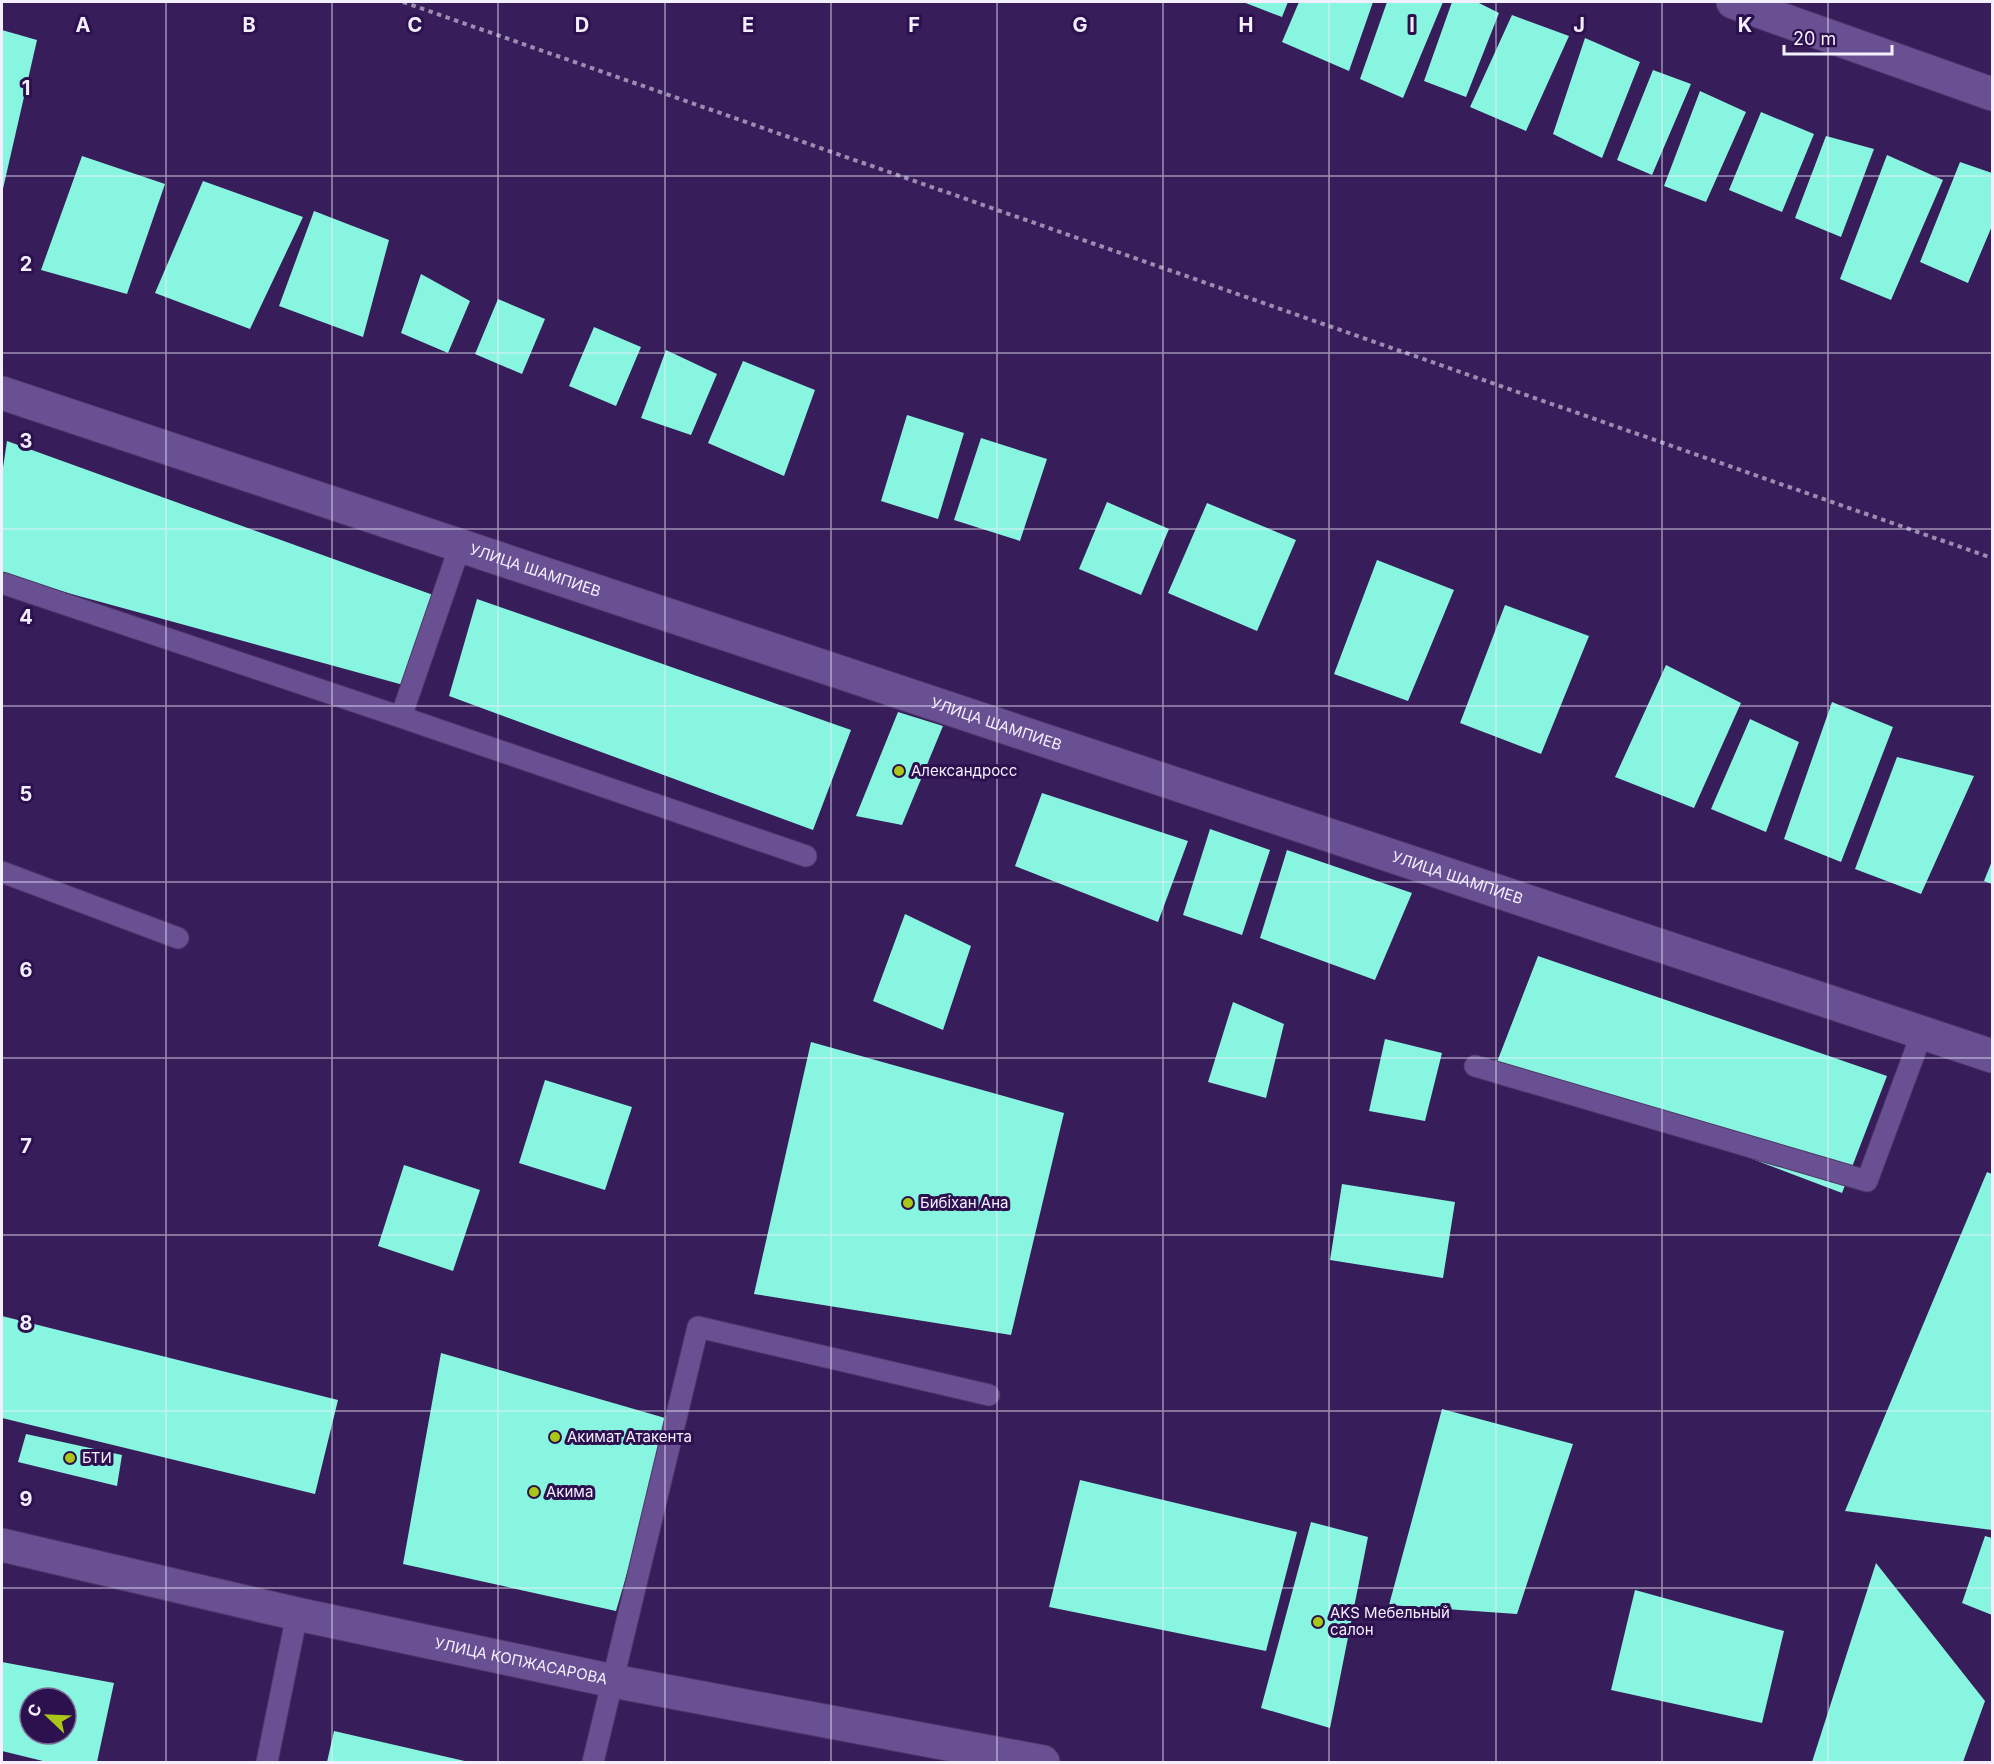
<svg xmlns="http://www.w3.org/2000/svg" width="1994" height="1764" viewBox="0 0 1994 1764" font-family="Inter,sans-serif">
  <style>
    .building { fill: #88f5e0; fill-rule: evenodd }
    .lines { fill: none; stroke-linecap: round; stroke-linejoin: round }
    .lane-casing { stroke: #4e3567; stroke-width: 23 }
    .street-casing { stroke: #4e3567; stroke-width: 35 }
    .path { stroke: #9b8db1; stroke-width: 4; stroke-dasharray: 4.5 4.5; stroke-linecap: butt }
    .lane { stroke: #695092; stroke-width: 21 }
    .street { stroke: #695092; stroke-width: 33 }
    .grid { fill: none; stroke: #f3effe; stroke-width: 1.5; stroke-opacity: 0.55 }
    .poi-dot { fill: #aac717; stroke: #2d114e; stroke-width: 2 }
    .labels { text-anchor: middle; stroke-width: 6; stroke-linejoin: round; paint-order: stroke }
    .street-label { font-size: 15px; fill: #f3effe; stroke: #2d114e }
    .poi-label { font-size: 15px; fill: #f3effe; stroke: #2d114e; text-anchor: start }
    .grid-label { font-size: 20px; text-anchor: middle; font-weight: bold; fill: #f3effe; stroke: #2d114e; stroke-width: 6; stroke-linejoin: round; paint-order: stroke }
  </style>
  <rect width="100%" height="100%" fill="#371d5a"/>
  <path class="building" d="M1243,2H1288L1282,17Z
    M1299,2H1373L1349,71L1282,42Z
    M1387,2H1443L1403,98L1360,79Z
    M1452,2H1477L1499,13L1466,97L1424,81Z
    M1512,15L1569,36L1526,131L1470,107Z
    M2,30L37,40L2,193Z
    M1585,38L1640,62L1602,158L1553,134Z
    M1653,70L1691,84L1652,175L1617,160Z
    M1700,91L1746,112L1706,202L1664,186Z
    M1761,112L1814,134L1782,212L1729,190Z
    M1826,136L1874,149L1841,237L1795,218Z
    M1887,155L1943,180L1891,300L1840,279Z
    M82,156L165,184L127,294L41,270Z
    M1960,162L1992,173V226L1968,283L1920,262Z
    M203,181L303,217L250,329L155,293Z
    M314,211L389,240L363,337L279,306Z
    M421,274L470,301L448,353L401,333Z
    M498,299L545,319L522,374L475,354Z
    M594,327L641,347L616,406L569,386Z
    M666,350L717,374L691,435L641,418Z
    M743,361L815,390L784,476L708,443Z
    M907,415L964,433L938,519L881,501Z
    M981,438L1047,459L1020,541L954,520Z
    M7,441L447,600L418,689L2,575V474Z
    M1107,502L1169,529L1141,595L1079,569Z
    M1207,503L1296,540L1257,631L1168,593Z
    M1377,560L1454,590L1408,701L1334,674Z
    M477,599L851,730L813,830L449,696Z
    M1505,605L1589,636L1541,754L1460,723Z
    M1666,665L1741,703L1694,808L1615,777Z
    M1832,702L1893,727L1841,862L1784,839Z
    M898,712L943,726L902,825L856,816Z
    M1750,719L1799,742L1766,832L1711,809Z
    M1897,757L1974,776L1921,894L1855,869Z
    M1042,793L1188,841L1158,922L1015,866Z
    M1210,829L1270,850L1242,935L1183,915Z
    M1287,850L1412,893L1375,980L1260,938Z
    M1992,861V884L1984,881Z
    M905,914L971,946L943,1030L873,1001Z
    M1538,956L1887,1076L1842,1193L1497,1062Z
    M1233,1002L1284,1024L1266,1098L1208,1082Z
    M1385,1039L1442,1053L1425,1121L1369,1111Z
    M811,1042L1064,1113L1011,1335L754,1294Z
    M545,1080L632,1107L605,1190L519,1163Z
    M404,1165L480,1190L453,1271L378,1246Z
    M1987,1172L1992,1174V1530L1845,1511Z
    M1342,1184L1455,1202L1443,1278L1330,1260Z
    M2,1316L338,1400L315,1494L2,1418Z
    M441,1353L672,1420L616,1611L403,1564Z
    M1442,1409L1573,1444L1517,1614L1389,1605Z
    M26,1434L122,1455L117,1486L18,1462Z
    M1080,1480L1297,1532L1266,1651L1049,1607Z
    M1311,1522L1368,1537L1330,1728L1261,1708Z
    M1985,1536L1992,1538V1615L1962,1603Z
    M1876,1563L1985,1701L1963,1762H1812Z
    M1635,1590L1784,1631L1762,1723L1611,1690Z
    M2,1662L114,1683L97,1762H47L2,1751ZM30,1698H66V1734H30Z
    M334,1731L469,1762H327Z"/>
  <g class="lines">
    <defs>
      <path id="lane" d="M2,583L401,717L460,546
        M401,717L806,856
        M2,872L178,938
        M1475,1066L1867,1181L1922,1033
        M267,1762L297,1614
        M593,1762L698,1327L989,1395"/>
      <g id="street">
        <path d="M1733,2L1992,94"/>
        <path id="s1" d="M2,393L1992,1056"/>
        <path id="s2" d="M2,1545L297,1614L613,1681L1043,1762"/>
      </g>
    </defs>
    <use href="#lane" class="lane-casing"/>
    <use href="#street" class="street-casing"/>
    <path class="path" d="M403,2L1992,558"/>
    <use href="#lane" class="lane"/>
    <use href="#street" class="street"/>
  </g>
  <path class="grid" d="M166,2V1762M332,2V1762M498,2V1762M665,2V1762M831,2V1762M997,2V1762M1163,2V1762M1329,2V1762M1496,2V1762M1662,2V1762M1828,2V1762M2,176H1992M2,353H1992M2,529H1992M2,706H1992M2,882H1992M2,1058H1992M2,1235H1992M2,1411H1992M2,1588H1992"/>
  <g class="poi-dot">
    <circle cx="899" cy="771" r="6"/>
    <circle cx="908" cy="1203" r="6"/>
    <circle cx="555" cy="1437" r="6"/>
    <circle cx="70" cy="1458" r="6"/>
    <circle cx="534" cy="1492" r="6"/>
    <circle cx="1318" cy="1622" r="6"/>
  </g>
  <g class="labels">
    <g class="street-label">
      <text dy="5" stroke="none"><textPath href="#s1" startOffset="562">УЛИЦА ШАМПИЕВ</textPath></text>
      <text dy="5" stroke="none"><textPath href="#s1" startOffset="1048">УЛИЦА ШАМПИЕВ</textPath></text>
      <text dy="5" stroke="none"><textPath href="#s1" startOffset="1534">УЛИЦА ШАМПИЕВ</textPath></text>
      <text dy="5" stroke="none"><textPath href="#s2" startOffset="532">УЛИЦА КОПЖАСАРОВА</textPath></text>
    </g>
    <g class="poi-label">
      <text x="911" y="776">Александросс</text>
      <text x="920" y="1208">Бибіхан Ана</text>
      <text x="567" y="1442">Акимат Атакента</text>
      <text x="82" y="1463">БТИ</text>
      <text x="546" y="1497">Акима</text>
      <text x="1330" y="1618">AKS Мебельный<tspan x="1330" dy="17">салон</tspan></text>
    </g>
  </g>
  <g class="grid-label">
    <text x="83" y="32">A</text>
    <text x="249" y="32">B</text>
    <text x="415" y="32">C</text>
    <text x="582" y="32">D</text>
    <text x="748" y="32">E</text>
    <text x="914" y="32">F</text>
    <text x="1080" y="32">G</text>
    <text x="1246" y="32">H</text>
    <text x="1412" y="32">I</text>
    <text x="1579" y="32">J</text>
    <text x="1745" y="32">K</text>
    <text x="26" y="95">1</text>
    <text x="26" y="271">2</text>
    <text x="26" y="448">3</text>
    <text x="26" y="624">4</text>
    <text x="26" y="801">5</text>
    <text x="26" y="977">6</text>
    <text x="26" y="1153">7</text>
    <text x="26" y="1330">8</text>
    <text x="26" y="1506">9</text>
  </g>
  <rect width="1994" height="1764" fill="none" stroke="#f3effe" stroke-width="6"/>
  <g transform="translate(48 1716) rotate(293)"><circle r="28" fill="#2d114e" stroke="#7c6a94" stroke-width="1.5"/>
  <path d="M0-4.5L10 22L0 15L-10 22Z" fill="#aac717"/>
  <text y="-9" font-size="16" font-weight="bold" text-anchor="middle" fill="#f3effe">С</text>
  </g>
  <path d="M1784 45v9h108v-9" fill="none" stroke="#f3effe" stroke-width="3"/>
  <text x="1793" y="45" font-size="18" fill="#f3effe" stroke="#2d114e" stroke-width="4.5" paint-order="stroke">20 m</text>
</svg>
